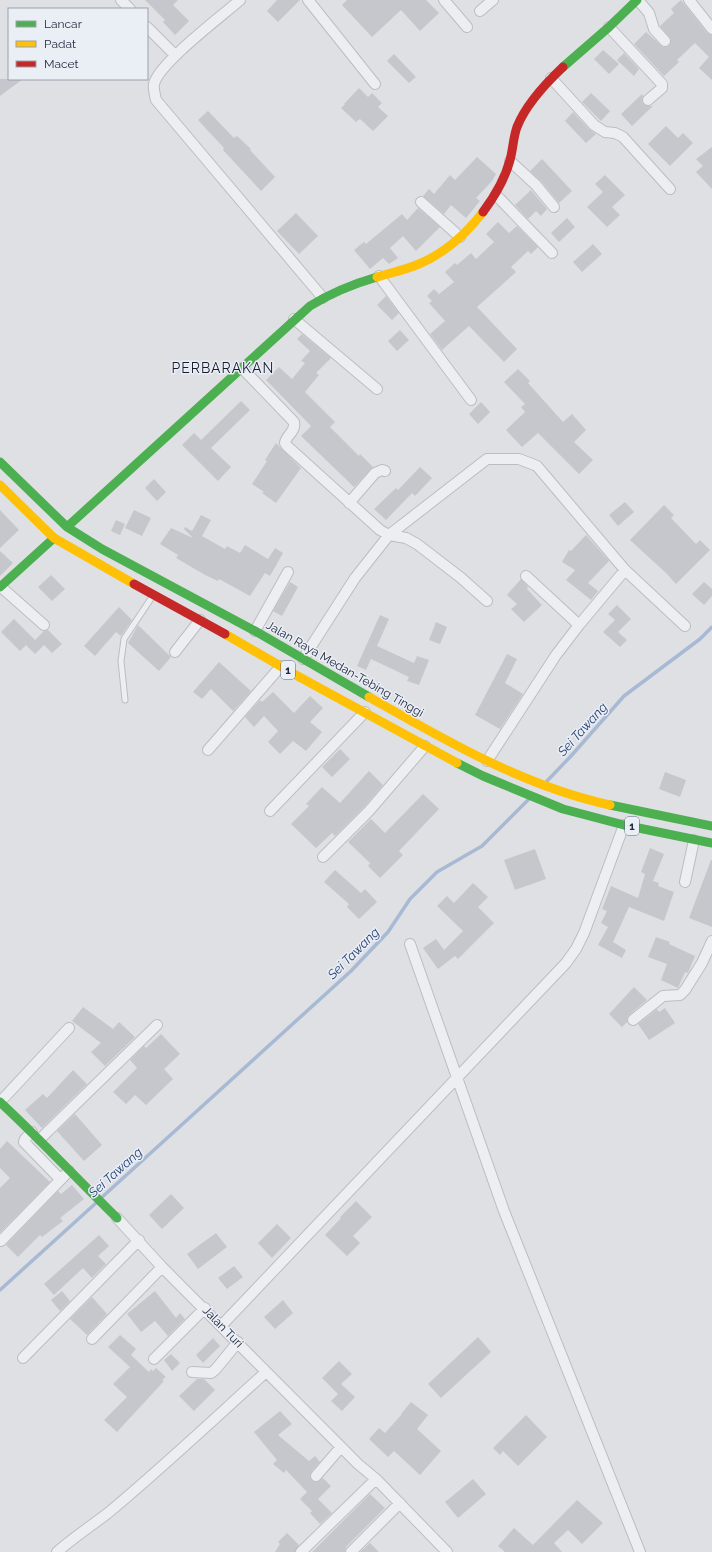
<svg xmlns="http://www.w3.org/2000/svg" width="712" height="1552" viewBox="0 0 712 1552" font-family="Raleway,sans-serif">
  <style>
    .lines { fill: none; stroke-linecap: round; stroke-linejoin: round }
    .stream { stroke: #a8b9d3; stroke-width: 3.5 }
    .building { fill: #c5c7cd }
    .lane-casing { stroke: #bbbdc2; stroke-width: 7 }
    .street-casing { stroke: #bbbdc2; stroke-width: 12 }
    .lane { stroke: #edeef1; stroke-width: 5 }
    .street { stroke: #edeef1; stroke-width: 10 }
    .fast { stroke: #4caf50; stroke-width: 9 }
    .slow { stroke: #ffc107; stroke-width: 9 }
    .jam { stroke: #c62828; stroke-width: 9 }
    .labels { text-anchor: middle; stroke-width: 3; stroke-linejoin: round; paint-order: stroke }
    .shield { fill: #eaeef5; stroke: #5f6676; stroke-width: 1 }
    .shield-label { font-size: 11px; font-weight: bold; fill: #242b3f }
    .street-label { font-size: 12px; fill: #242b3f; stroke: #eaeef5 }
    .water-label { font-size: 13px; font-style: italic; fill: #2a4577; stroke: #eaeef5 }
    .quarter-label { font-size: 14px; letter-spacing: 1px; fill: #161c2f; stroke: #eaeef5 }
  </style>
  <rect width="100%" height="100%" fill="#dee0e4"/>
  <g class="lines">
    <path class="stream" d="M547,781L571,756L624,696L700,639L712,627
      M100,1199L351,971L388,932L410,899L437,872L482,846L528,800
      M0,1290L96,1203"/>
  </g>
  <path class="building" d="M145,0H178L173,5L189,21L175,35L163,22L165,20Z
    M277,0H300L278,22L267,11Z
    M347,0H426L439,13L420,31L401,10L372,37L342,5Z
    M681,0L707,33L712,35V80L699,68L709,57L695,43L677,60L679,62L664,76L634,44L646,32L663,47L669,46L671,39L660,26L674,13L671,9Z
    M603,50L619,64L609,74L594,59Z
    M624,53L639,69L634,76L617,60Z
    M394,54L416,77L409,83L387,61Z
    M0,79H23L0,96Z
    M359,88L368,97L372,93L382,103L378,107L388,116L373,131L360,119L356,122L341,108L345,104H344Z
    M591,93L610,111L601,121L582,102Z
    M642,94L643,96L642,101L643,104L646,106H653L632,126L621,114Z
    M208,111L234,138L237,136L251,149L250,150L275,177L261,191L223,150L224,148L198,120Z
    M573,112L589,129L596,134L586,143L565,121Z
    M666,126L678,138L683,133L693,143L670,166L648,144Z
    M712,147V189L696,172L703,166L696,159Z
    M477,157L496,174L492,181L476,198L480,201L466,218L451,205L444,214L423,196L429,189L434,194L450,175L455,180Z
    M542,159L572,191L559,203L541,181L530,171Z
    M605,175L625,195L612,207L620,215L607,227L587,207L603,192L595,184Z
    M531,190L547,209L541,216L536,211L528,219L515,205Z
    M418,208L440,227L416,251L403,236L390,248L398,258L389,264L383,258L370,269L354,250L364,242L366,244L402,214L407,220Z
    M296,213L318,236L299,254L277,231Z
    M567,218L575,227L559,242L551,233Z
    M498,222L509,233L517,226L538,247L531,254L528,251L511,267L516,272L477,307L517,349L504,362L469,326L442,350L430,334L445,321L429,303L432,301L427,296L434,289L439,294L454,282L445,272L455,263L457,265L471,253L476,259L494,242L486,234Z
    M593,244L602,254L582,272L573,262Z
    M386,296L399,313L392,320L377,305Z
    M400,330L409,340L397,351L388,341Z
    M302,334L331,358L316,373L319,375L305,392L335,422L330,427L359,456L360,454L373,467L354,487L301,436L311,426L266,380L279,367L292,379L305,363L301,361L310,351L297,339Z
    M518,369L530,381L528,383L563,422L572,414L586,430L574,442L593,460L579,474L538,433L522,447L506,430L525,412L521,407L525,404L504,382Z
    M241,401L250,410L211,448L231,467L218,481L182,445L194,433L201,440Z
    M481,402L490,412L478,424L469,414Z
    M276,443L301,468L276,503L262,493L264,492L252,484L267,461L265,460Z
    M420,467L432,478L415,496L412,493L386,520L374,509L396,488L398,490Z
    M154,479L166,492L157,501L145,488Z
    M625,502L634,512L618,526L609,515Z
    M664,505L674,515L671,518L696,544L700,540L710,550L676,584L666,573L630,540Z
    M0,510L19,530L0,548Z
    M134,510L151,518L142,536L125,528Z
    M201,515L211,520L202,536L225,549L227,546L240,553L245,545L268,559L275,548L283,553L270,576L265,573L250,596L219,579L218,581L205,575L176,558L178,555L160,544L171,528L193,538L184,529L185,527L192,531Z
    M116,520L125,524L120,535L111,531Z
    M586,535L609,561L588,583L598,591L591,600L566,580L575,570L562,562L569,550L571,551Z
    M0,551L13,563L0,576Z
    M51,575L65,589L52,601L38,587Z
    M521,579L528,587L527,589L542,605L524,622L511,609L517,604L507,595Z
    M290,582L298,587L282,616L273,611Z
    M704,582L712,589V596L704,605L692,594Z
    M617,605L631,619L618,632L627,640L620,647L603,632L615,620L608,614Z
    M119,607L132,620L121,636L116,632L95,656L84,646Z
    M380,615L389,619L377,646L414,663L417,656L429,660L419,685L407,681L409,677L371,659L366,670L357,666Z
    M14,619L35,640L44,631L48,630L62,644L52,653L44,645L35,654L26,645L20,651L1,632Z
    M436,622L447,627L440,644L429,640Z
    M138,625L171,657L159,671L128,643Z
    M507,654L517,659L505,683L523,694L500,729L475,715Z
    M219,662L251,691L233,711L211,689L202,699L193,692Z
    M273,692L294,713L310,696L323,708L310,722L322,732L306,751L293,741L280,754L268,742L278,731L264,716L254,727L245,717L260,700L262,702Z
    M340,749L350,759L332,777L322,767Z
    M369,771L383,785L364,807L335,836L332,833L316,848L291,824L309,806L306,804L322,787L340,803Z
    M665,772L686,780L680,797L659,789Z
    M423,794L439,809L399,851L403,855L380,878L368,866L370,863L348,842L371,819L385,833Z
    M650,848L664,854L653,881L659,883L658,886L674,892L664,921L629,907L613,942L626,950L622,958L598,945L608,927L601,923L607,911L602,909L611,886L638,898L645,874L641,872Z
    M535,849L546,879L515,890L504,860Z
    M711,860H712V927L689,918Z
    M335,870L361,893L365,889L377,902L359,919L347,907L349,904L324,882Z
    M473,883L488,897L478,907L494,923L458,959L455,956L438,969L423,948L436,939L444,950L463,931L437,906L447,896L454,903Z
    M656,937L670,942L669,944L695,956L688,973L685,972L678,988L661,980L667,964L648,957Z
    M634,987L647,1000L629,1015L627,1018V1022L622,1027L609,1014Z
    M83,1007L113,1029L119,1022L135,1037L105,1066L91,1052L101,1043L72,1021Z
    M665,1008L675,1023L649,1040L638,1024L657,1009L659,1012Z
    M161,1034L180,1054L164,1069L173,1079L146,1105L135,1095L126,1104L113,1092L137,1068L130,1060L144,1046L146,1048Z
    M73,1070L87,1084L42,1128L25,1110L43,1094L47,1098Z
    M75,1114L102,1145L84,1161L57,1131Z
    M7,1141L50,1182L0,1233V1188L10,1178L0,1168V1149Z
    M72,1185L84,1199L60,1218L63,1221L42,1237L40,1235L18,1257L6,1245L58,1191L61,1194Z
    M171,1194L184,1208L162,1229L149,1215Z
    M356,1201L372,1217L353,1236L360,1243L347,1256L325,1235L341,1218L340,1217Z
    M277,1224L291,1238L272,1258L258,1243Z
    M216,1233L227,1247L198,1269L187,1254Z
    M99,1235L109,1246L98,1256L106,1264L92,1278L83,1268L54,1295L44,1284Z
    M234,1266L243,1277L227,1289L218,1278Z
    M62,1291L70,1301L60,1311L51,1300Z
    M155,1291L176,1318L180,1313L185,1319L168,1336L155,1321L141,1332L127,1314Z
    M92,1297L107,1314L87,1335L70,1319Z
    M283,1300L293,1313L275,1329L264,1317Z
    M120,1335L136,1349L131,1355L149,1372L151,1369L153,1371L156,1368L166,1377L162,1380L164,1381L117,1432L104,1420L127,1397L113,1384L130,1367L108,1347Z
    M478,1337L491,1352L441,1398L428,1384Z
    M213,1338L220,1346L203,1363L196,1355Z
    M171,1354L180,1363L172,1371L164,1360Z
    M339,1361L352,1374L341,1384L355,1397L342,1411L331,1401L338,1394L322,1378Z
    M197,1379H204L215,1390L194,1411L179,1396Z
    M411,1402L428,1415L417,1429L441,1451L420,1475L394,1451L388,1457L369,1439L379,1428L385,1433L402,1414H401Z
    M280,1411L292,1424L278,1435L309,1461L315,1456L320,1462L311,1472L310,1478L315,1482H318L323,1478L331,1486L318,1499L332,1513L320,1524L310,1513L312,1511L300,1499L307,1492L286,1470L284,1473L273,1464L277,1460L254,1432Z
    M526,1415L547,1437L518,1466L503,1451L500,1455L493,1448Z
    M473,1479L486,1494L458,1518L445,1502Z
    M370,1494L385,1508L346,1547L345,1552H312Z
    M577,1500L603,1523L582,1544L568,1530L554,1543L562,1552H505L498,1546L514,1528L533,1545Z
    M287,1533L299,1545L295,1552H275L280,1544L278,1542Z
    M370,1543L379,1552H360Z"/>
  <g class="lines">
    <defs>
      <path id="lane" d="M125,700L121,661L124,639L152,597"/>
      <path id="street" d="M121,0L130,9
        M240,0C222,16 159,63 154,84C153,89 155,95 156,100L323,298
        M308,0L375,84
        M444,0L467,27
        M638,0L649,13L654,29L665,41
        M689,0L712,29
        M480,11L493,0
        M147,27L175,55
        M609,27L662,84V88L648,100
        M551,78L594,125L605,132L615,133L623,137L670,189
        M510,161L536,185L554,207
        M496,195L552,253
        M421,202L460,237
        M379,276L471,400
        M294,319L377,389
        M242,368L294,422C296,432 286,435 285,443L287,446L380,530L389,535L406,538L417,544L460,577L487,601
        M349,503L375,473L382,470L385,471
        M526,576L579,625
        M1,587L44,625
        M255,631L288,572
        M175,652L200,620
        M303,659L355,578L389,535L487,459H519L537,466L625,570L685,626
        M208,750L281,666
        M487,761L556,655L579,625L625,570
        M270,811L365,712
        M323,857L369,811L425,746
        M685,882L694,840
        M410,944L504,1211L640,1552
        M633,1020L663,996L680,995L685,990L702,963L712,941
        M0,1102L69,1028
        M32,1132L25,1139L24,1142L60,1179
        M40,1139L157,1025
        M117,1218L162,1267L358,1464L376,1479L447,1552
        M1,1241L69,1171
        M221,1326L566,963L576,949L584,933L624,825
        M92,1339L162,1267
        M23,1358L139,1240
        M154,1359L205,1308
        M192,1372L211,1373L215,1370L238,1342
        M316,1476L341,1447
        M57,1552C73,1538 91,1526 108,1513C162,1468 214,1419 266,1372
        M301,1552L376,1479
        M351,1552L400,1503"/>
    </defs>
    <use href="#lane" class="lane-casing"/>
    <use href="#street" class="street-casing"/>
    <use href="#lane" class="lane"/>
    <use href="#street" class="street"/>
    <path class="fast" d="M563,67L609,27L637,0
      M0,462L67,527L102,549L255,631L369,697
      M67,527L310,306C331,293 353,284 377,277
      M0,587L54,538
      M457,763L483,776L563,809L624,825L712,843
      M610,805L712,826
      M0,1102C40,1139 78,1180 117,1218"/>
    <path class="slow" d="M377,277C390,273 405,270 419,264C445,253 466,234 483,212
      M0,485L54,538L134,584
      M225,634L294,674L457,763
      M369,697C445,740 523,786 610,805"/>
    <path class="jam" d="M483,212C495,196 505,179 510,160C513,150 513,138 517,127C526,104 545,84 563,67
      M134,584L225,634"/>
  </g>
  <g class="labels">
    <g class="shield">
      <rect x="281" y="661" width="14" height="18" rx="3"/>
      <rect x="625" y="817" width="14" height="18" rx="3"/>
    </g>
    <g class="shield-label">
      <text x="288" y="674">1</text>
      <text x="632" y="830">1</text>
    </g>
    <g class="street-label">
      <text transform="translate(345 669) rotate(30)" y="4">Jalan Raya Medan-Tebing Tinggi</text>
      <text transform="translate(223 1327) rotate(46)" y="4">Jalan Turi</text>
    </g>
    <g class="water-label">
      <text transform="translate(582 729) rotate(-48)" y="5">Sei Tawang</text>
      <text transform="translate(353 953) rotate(-45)" y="5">Sei Tawang</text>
      <text transform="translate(115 1172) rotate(-42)" y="5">Sei Tawang</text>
    </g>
    <g class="quarter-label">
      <text x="223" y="373">PERBARAKAN</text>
    </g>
  </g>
  <rect x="8" y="8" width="140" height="72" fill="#eaeef5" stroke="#9ba0ac"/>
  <rect x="16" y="21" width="20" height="6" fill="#4caf50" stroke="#9ba0ac"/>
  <text x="44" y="28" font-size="12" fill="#242b3f">Lancar</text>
  <rect x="16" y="41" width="20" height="6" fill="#ffc107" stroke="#9ba0ac"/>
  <text x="44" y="48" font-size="12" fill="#242b3f">Padat</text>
  <rect x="16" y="61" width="20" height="6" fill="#c62828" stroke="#9ba0ac"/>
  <text x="44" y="68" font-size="12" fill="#242b3f">Macet</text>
</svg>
